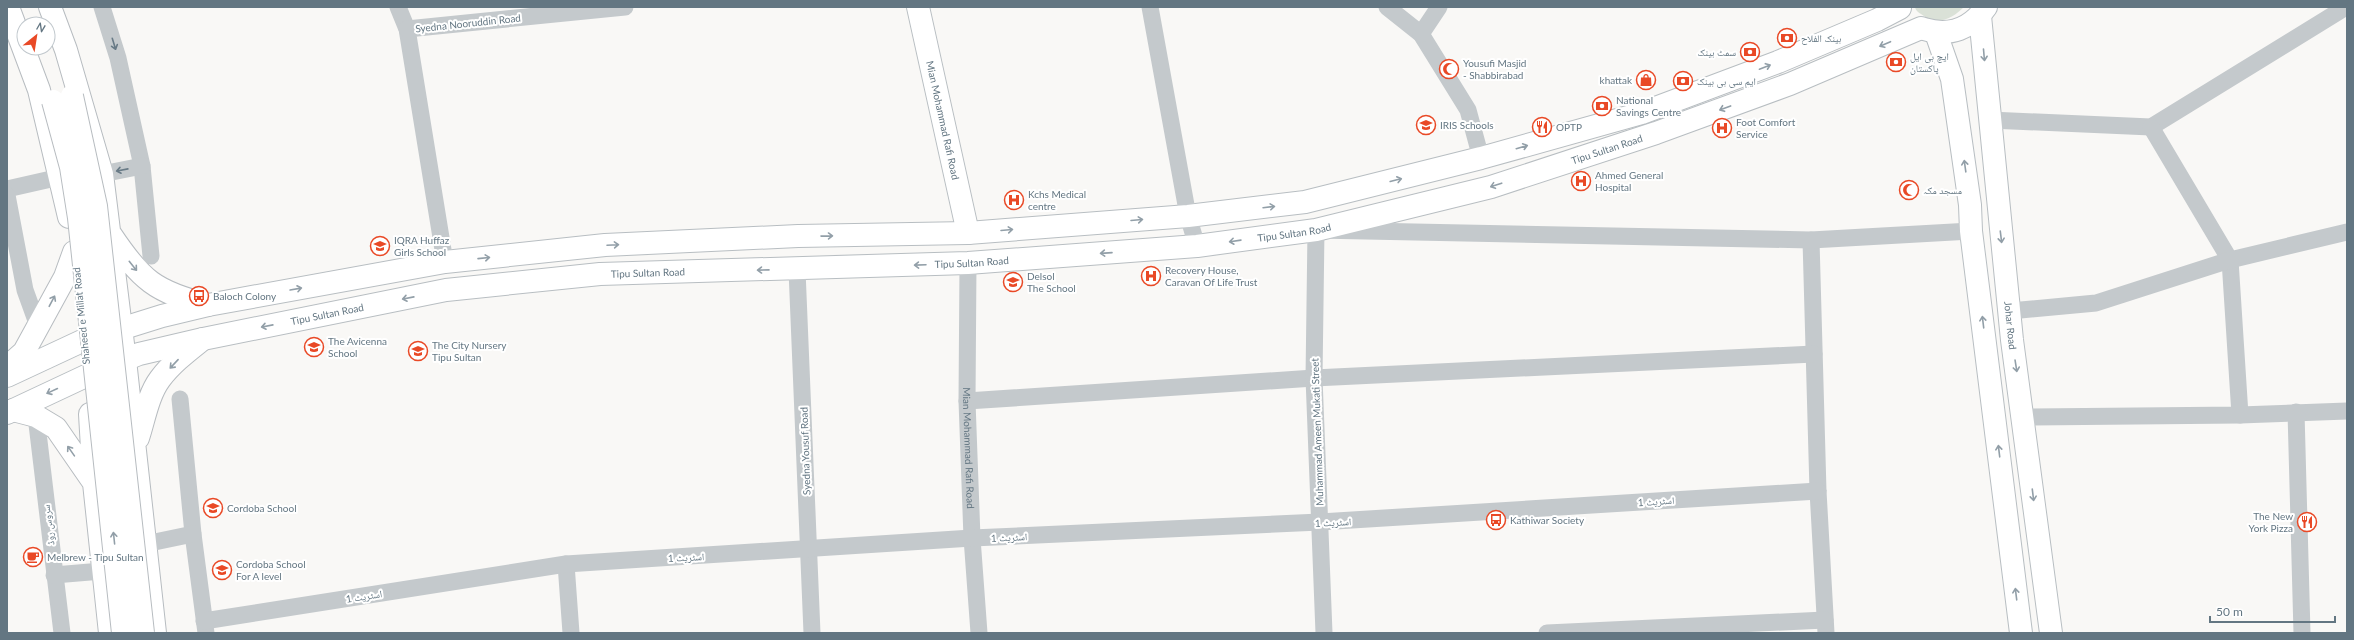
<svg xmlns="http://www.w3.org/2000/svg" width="2354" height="640" viewBox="0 0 2354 640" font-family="Lato,'Noto Naskh Arabic',sans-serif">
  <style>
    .green { fill: #dae1d7 }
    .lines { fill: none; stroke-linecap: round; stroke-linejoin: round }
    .secondary-casing { stroke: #b8bec2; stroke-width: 24 }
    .primary-casing { stroke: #b7bcc0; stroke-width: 24 }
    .street { stroke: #c4c9cc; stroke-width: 17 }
    .secondary { stroke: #fff; stroke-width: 22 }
    .primary { stroke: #fff; stroke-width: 22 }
    .primary-bridge-casing { stroke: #b7bcc0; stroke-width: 24; stroke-linecap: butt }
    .primary-bridge { stroke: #fff; stroke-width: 22 }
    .oneway { stroke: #687a86 }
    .oneway2 { stroke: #929fa8 }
    .labels { text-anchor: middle; stroke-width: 4; stroke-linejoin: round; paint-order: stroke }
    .street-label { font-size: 10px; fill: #637682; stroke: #fff }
    .poi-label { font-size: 10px; fill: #637682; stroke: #fff; text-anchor: start }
  </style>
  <rect width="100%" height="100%" fill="#f9f8f6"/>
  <path class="green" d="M1915,7H1964C1954,17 1938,27 1924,16C1920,13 1916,12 1915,7Z"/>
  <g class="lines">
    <defs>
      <g id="secondary">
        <path id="s2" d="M918,7L968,233"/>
        <path id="s3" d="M1980,16L2012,340L2051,633"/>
        <path d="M1924,29C1950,37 1971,29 1986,7"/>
        <path d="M1936,33L1952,79L1970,205L1971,231L2021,633"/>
        <path d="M7,376L82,341L162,316L208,305L445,262L605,245L798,236L968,233L1188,216L1305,202L1481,158L1642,113L1778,62L1877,20L1900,8"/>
        <path id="s4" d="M7,413L88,375L139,354L203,339L446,290L600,274L968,263L1197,246L1316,230L1491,187L1656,133L1790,84L1921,28"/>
      </g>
      <path id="primary" d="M8,7L39,90L69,217
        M50,7L66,50L102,174L125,360L155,633
        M111,235C141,280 155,292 208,305
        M7,367L24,352L65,277L74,252
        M13,410L36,416L56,428L94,483
        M90,414L94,483L110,633
        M138,438C144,420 148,395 160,379C172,363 188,351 203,339"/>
    </defs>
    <use href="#secondary" class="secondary-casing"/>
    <use href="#primary" class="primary-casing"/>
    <g class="street">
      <path d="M102,7L118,58L142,166L151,256"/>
      <path d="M398,7L407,29L445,262"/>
      <path d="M1150,7L1188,216L1197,246"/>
      <path d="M1387,7L1421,34L1468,110L1481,158"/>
      <path d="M407,29L625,7"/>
      <path d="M1421,34L1439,7"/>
      <path d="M1990,120L2151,127L2346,7"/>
      <path d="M2151,127L2230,260L2240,415"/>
      <path d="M102,174L142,166"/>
      <path d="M7,189L60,177"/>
      <path d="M7,195L25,290L38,326"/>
      <path d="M1811,240L1818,491L1826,633"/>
      <path id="s1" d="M968,263L967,401L972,538L979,633"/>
      <path d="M797,270L812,633"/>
      <path d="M2010,311L2096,303L2230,260L2347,232"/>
      <path d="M180,399L193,534L206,633"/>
      <path d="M967,401L1314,378L1814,354"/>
      <path d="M2296,412L2302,633"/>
      <path d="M36,416L62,633"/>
      <path d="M2024,417L2240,415L2347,411"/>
      <path d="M145,544L193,534"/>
      <path d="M566,564L571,633"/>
      <path d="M54,575L102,571"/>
      <path d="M204,621L566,564L972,538L1320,522L1818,491"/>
      <path d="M1324,633L1314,378L1316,230L1811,240L1971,231"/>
      <path d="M1547,633L1825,620"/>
    </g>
    <use href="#secondary" class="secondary"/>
    <use href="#primary" class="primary"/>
    <defs>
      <path id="primary-bridge" d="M72,96L96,206L143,633
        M53,101L71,167L79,218L123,633"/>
    </defs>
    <use href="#primary-bridge" class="primary-bridge-casing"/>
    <use href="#primary-bridge" class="primary-bridge"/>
  </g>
  <defs><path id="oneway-shaft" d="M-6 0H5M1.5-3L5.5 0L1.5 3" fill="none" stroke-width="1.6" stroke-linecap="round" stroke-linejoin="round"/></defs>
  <g class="oneway">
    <use href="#oneway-shaft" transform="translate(114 44) rotate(73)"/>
    <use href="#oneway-shaft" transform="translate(122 170) rotate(169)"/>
  </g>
  <g class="oneway2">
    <use href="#oneway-shaft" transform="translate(1885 44) rotate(157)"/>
    <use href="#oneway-shaft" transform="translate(1984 55) rotate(85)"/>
    <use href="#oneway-shaft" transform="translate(1765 67) rotate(-21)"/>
    <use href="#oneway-shaft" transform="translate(1725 108) rotate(160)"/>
    <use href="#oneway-shaft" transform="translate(1522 147) rotate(-16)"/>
    <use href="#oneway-shaft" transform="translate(1965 166) rotate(-98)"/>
    <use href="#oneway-shaft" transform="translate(1396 180) rotate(-14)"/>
    <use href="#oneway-shaft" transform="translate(1496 185) rotate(162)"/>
    <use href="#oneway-shaft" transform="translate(1269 207) rotate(-7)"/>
    <use href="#oneway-shaft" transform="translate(1137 220) rotate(-5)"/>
    <use href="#oneway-shaft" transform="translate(1007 230) rotate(-5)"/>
    <use href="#oneway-shaft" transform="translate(827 236) rotate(-1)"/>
    <use href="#oneway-shaft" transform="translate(2001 237) rotate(83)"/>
    <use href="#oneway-shaft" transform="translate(1235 241) rotate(172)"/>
    <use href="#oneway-shaft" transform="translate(613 245) rotate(-3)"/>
    <use href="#oneway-shaft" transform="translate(1106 253) rotate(176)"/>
    <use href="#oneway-shaft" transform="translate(484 258) rotate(-6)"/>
    <use href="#oneway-shaft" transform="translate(920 265) rotate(178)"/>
    <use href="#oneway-shaft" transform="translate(133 266) rotate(51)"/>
    <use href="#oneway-shaft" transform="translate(763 270) rotate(179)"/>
    <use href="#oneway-shaft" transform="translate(296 289) rotate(-10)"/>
    <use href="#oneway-shaft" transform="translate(408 298) rotate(169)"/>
    <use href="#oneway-shaft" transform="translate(52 301) rotate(-62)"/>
    <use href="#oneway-shaft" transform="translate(1983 322) rotate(-97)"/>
    <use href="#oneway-shaft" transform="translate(267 326) rotate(169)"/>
    <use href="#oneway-shaft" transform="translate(174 364) rotate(133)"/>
    <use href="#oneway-shaft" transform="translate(2016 366) rotate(81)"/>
    <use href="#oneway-shaft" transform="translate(52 391) rotate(155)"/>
    <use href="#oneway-shaft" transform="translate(71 451) rotate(-125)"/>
    <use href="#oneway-shaft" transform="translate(1999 451) rotate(-97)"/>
    <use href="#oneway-shaft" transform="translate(2033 495) rotate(83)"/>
    <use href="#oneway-shaft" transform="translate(114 538) rotate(-96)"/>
    <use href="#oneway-shaft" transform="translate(2016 594) rotate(-97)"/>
  </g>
  <defs>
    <symbol id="bank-ring" viewBox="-11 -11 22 22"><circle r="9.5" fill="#fff" stroke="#e94926" stroke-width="1.5"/><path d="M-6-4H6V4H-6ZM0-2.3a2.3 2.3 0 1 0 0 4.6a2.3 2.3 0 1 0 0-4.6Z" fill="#e94926"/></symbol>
    <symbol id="mosque-ring" viewBox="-11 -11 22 22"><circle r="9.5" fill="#fff" stroke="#e94926" stroke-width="1.5"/><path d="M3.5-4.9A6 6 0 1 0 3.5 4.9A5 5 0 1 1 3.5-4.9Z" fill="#e94926"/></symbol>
    <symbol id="shop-ring" viewBox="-11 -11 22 22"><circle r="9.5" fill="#fff" stroke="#e94926" stroke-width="1.5"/><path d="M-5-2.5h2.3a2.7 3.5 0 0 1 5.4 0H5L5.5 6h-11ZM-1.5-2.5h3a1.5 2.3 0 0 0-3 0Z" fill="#e94926"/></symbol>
    <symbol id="school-ring" viewBox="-11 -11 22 22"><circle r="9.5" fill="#fff" stroke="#e94926" stroke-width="1.5"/><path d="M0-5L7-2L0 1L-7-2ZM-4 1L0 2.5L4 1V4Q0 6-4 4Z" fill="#e94926"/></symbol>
    <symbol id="restaurant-ring" viewBox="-11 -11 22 22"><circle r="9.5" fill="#fff" stroke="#e94926" stroke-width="1.5"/><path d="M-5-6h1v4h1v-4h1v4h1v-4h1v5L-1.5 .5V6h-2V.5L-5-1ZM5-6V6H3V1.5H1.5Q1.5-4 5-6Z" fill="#e94926"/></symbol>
    <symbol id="hospital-ring" viewBox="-11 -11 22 22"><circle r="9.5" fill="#fff" stroke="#e94926" stroke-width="1.5"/><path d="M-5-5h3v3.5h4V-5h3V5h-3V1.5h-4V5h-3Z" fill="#e94926"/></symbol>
    <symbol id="bus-ring" viewBox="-11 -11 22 22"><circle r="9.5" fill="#fff" stroke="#e94926" stroke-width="1.5"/><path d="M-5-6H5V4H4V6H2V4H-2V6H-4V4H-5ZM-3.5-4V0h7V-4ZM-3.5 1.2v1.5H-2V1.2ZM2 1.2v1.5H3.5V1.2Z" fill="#e94926"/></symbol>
    <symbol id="cafe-ring" viewBox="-11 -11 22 22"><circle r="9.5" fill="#fff" stroke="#e94926" stroke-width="1.5"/><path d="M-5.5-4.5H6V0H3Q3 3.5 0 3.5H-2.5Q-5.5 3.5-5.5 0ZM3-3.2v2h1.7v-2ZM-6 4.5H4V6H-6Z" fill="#e94926"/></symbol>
  </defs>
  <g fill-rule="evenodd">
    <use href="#bank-ring" x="1776" y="27" width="22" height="22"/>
    <use href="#bank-ring" x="1739" y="41" width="22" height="22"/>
    <use href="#bank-ring" x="1885" y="51" width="22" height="22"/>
    <use href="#mosque-ring" x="1438" y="58" width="22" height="22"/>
    <use href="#shop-ring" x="1635" y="69" width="22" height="22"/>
    <use href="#bank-ring" x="1672" y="70" width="22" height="22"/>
    <use href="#bank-ring" x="1591" y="95" width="22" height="22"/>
    <use href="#school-ring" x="1415" y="114" width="22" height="22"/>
    <use href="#restaurant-ring" x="1531" y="116" width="22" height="22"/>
    <use href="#hospital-ring" x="1711" y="117" width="22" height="22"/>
    <use href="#hospital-ring" x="1570" y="170" width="22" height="22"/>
    <use href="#mosque-ring" x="1898" y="179" width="22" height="22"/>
    <use href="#hospital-ring" x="1003" y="189" width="22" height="22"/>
    <use href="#school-ring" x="369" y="235" width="22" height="22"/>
    <use href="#hospital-ring" x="1140" y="265" width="22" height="22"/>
    <use href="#school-ring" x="1002" y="271" width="22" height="22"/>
    <use href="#bus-ring" x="188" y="285" width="22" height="22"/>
    <use href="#school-ring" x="303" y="336" width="22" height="22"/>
    <use href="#school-ring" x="407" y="340" width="22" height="22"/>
    <use href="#school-ring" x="202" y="497" width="22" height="22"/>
    <use href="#bus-ring" x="1485" y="509" width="22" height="22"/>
    <use href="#restaurant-ring" x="2296" y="511" width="22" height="22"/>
    <use href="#cafe-ring" x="22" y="546" width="22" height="22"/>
    <use href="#school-ring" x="211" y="559" width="22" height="22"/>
  </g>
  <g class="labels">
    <g class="street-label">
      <text transform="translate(468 23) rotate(-6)" y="4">Syedna Nooruddin Road</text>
      <text dy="4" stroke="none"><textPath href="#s2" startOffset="116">Mian Mohammad Rafi Road</textPath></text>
      <text dy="4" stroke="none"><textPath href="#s4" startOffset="1633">Tipu Sultan Road</textPath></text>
      <text dy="4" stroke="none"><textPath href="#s4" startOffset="1309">Tipu Sultan Road</textPath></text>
      <text dy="4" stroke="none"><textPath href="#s4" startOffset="985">Tipu Sultan Road</textPath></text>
      <text dy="4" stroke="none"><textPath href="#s4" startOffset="661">Tipu Sultan Road</textPath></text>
      <text dy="4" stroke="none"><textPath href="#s4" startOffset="337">Tipu Sultan Road</textPath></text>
      <text transform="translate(81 316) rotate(-96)" y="4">Shaheed e Millat Road</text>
      <text dy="4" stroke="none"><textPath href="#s3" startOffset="311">Johar Road</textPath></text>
      <text transform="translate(1317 432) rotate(-92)" y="4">Muhammad Ameen Mukati Street</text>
      <text dy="4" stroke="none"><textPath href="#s1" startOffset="185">Mian Mohammad Rafi Road</textPath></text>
      <text transform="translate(805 451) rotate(-92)" y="4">Syedna Yousuf Road</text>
      <text transform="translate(1656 501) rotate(-4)" y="4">اسٹریٹ 1</text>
      <text transform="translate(1333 522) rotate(-3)" y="4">اسٹریٹ 1</text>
      <text transform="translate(48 525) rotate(-97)" y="4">سروس روڈ</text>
      <text transform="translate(1009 537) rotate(-3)" y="4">اسٹریٹ 1</text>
      <text transform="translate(686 557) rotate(-3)" y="4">اسٹریٹ 1</text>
      <text transform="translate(364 596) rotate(-9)" y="4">اسٹریٹ 1</text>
    </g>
    <g class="poi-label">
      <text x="1801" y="42">بینک الفلاح</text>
      <text x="1736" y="56" text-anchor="end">سمٹ بینک</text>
      <text x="1910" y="60">ایچ بی ایل<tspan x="1910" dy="12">پاکستان</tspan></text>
      <text x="1463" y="67">Yousufi Masjid<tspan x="1463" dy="12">- Shabbirabad</tspan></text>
      <text x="1632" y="84" text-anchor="end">khattak</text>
      <text x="1697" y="85">ایم سی بی بینک</text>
      <text x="1616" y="104">National<tspan x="1616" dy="12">Savings Centre</tspan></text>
      <text x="1736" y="126">Foot Comfort<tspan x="1736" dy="12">Service</tspan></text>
      <text x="1440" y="129">IRIS Schools</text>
      <text x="1556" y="131">OPTP</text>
      <text x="1595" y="179">Ahmed General<tspan x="1595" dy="12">Hospital</tspan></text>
      <text x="1923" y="194">مسجد مکہ</text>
      <text x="1028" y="198">Kchs Medical<tspan x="1028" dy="12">centre</tspan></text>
      <text x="394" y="244">IQRA Huffaz<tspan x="394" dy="12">Girls School</tspan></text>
      <text x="1165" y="274">Recovery House,<tspan x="1165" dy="12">Caravan Of Life Trust</tspan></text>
      <text x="1027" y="280">Delsol<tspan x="1027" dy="12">The School</tspan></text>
      <text x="213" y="300">Baloch Colony</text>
      <text x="328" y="345">The Avicenna<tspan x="328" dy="12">School</tspan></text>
      <text x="432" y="349">The City Nursery<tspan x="432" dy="12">Tipu Sultan</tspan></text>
      <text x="227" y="512">Cordoba School</text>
      <text x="2293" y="520" text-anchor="end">The New<tspan x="2293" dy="12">York Pizza</tspan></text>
      <text x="1510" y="524">Kathiwar Society</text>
      <text x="47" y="561">Melbrew - Tipu Sultan</text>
      <text x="236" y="568">Cordoba School<tspan x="236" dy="12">For A level</tspan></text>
    </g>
  </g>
  <rect width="2354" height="640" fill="none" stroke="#637682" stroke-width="16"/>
  <g transform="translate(36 36) rotate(30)"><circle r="19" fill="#ffffff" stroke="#c1c8cd"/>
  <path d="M0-3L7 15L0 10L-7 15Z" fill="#e94926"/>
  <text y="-6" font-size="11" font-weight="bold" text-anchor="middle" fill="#637682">N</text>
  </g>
  <path d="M2210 616v6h125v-6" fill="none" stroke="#637682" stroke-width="2"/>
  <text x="2216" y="616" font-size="12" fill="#637682" stroke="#ffffff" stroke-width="3" paint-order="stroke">50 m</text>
</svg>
